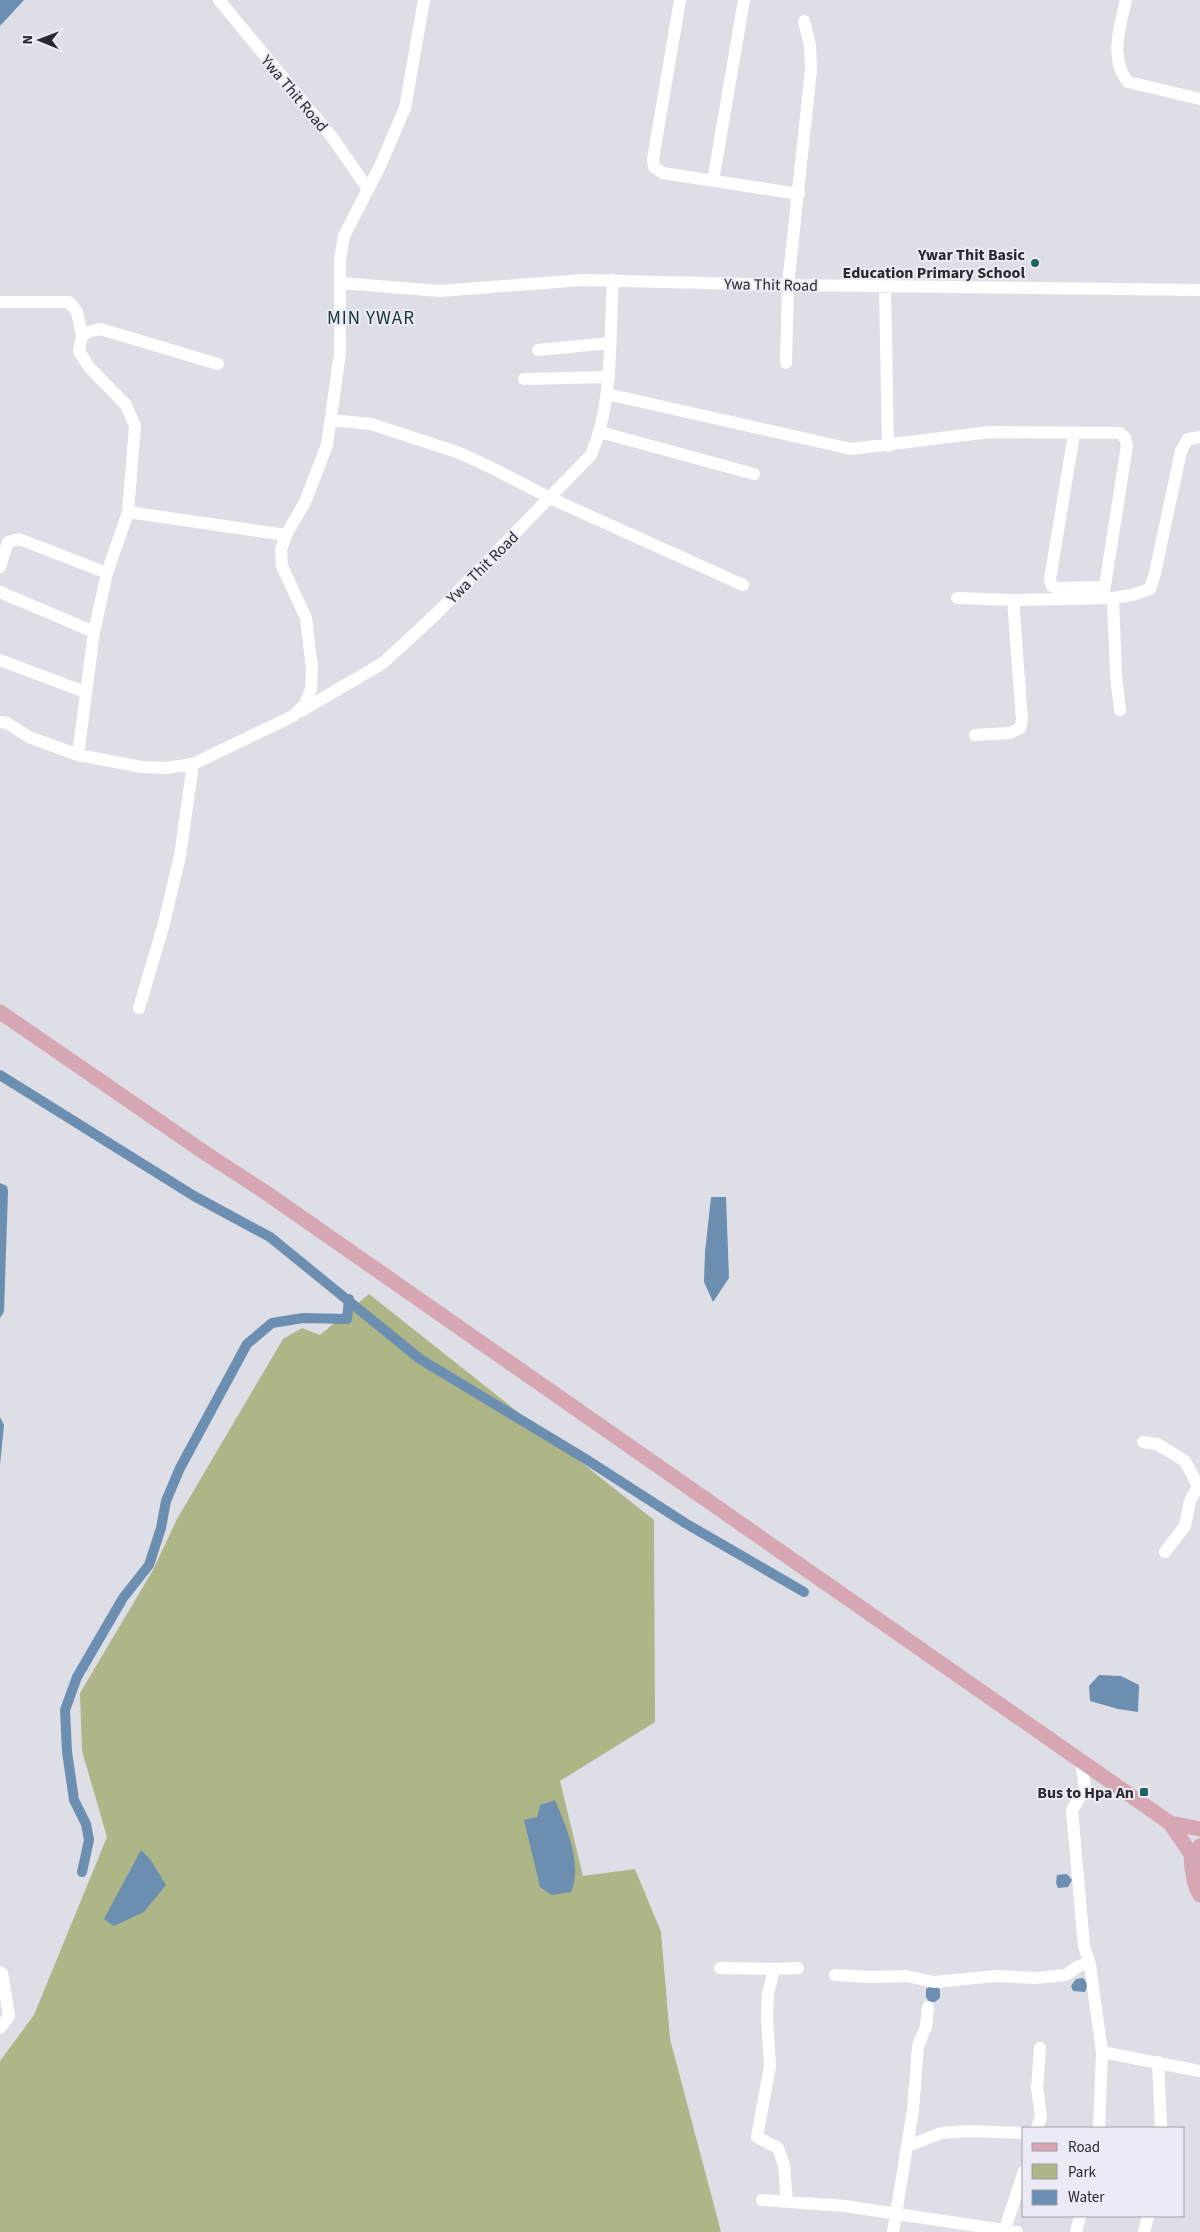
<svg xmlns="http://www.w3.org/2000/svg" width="1200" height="2232" viewBox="0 0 1200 2232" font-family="'Source Sans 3',sans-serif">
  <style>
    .green { fill: #aeb587 }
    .water { fill: #6c8fb1 }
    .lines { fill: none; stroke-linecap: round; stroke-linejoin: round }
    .canal { stroke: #6c8fb1; stroke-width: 10 }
    .minor { stroke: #fff; stroke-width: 12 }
    .major { stroke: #d6a6b3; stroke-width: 15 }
    .poi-dot { fill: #1c665f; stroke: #ecebf5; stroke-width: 2 }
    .labels { text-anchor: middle; stroke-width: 4; stroke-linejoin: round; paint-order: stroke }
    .street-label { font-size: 16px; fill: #2a292d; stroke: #ecebf5 }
    .poi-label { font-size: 16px; font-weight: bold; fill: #2a292d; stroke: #ecebf5; text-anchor: end }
    .quarter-label { font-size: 19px; letter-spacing: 1px; fill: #173834; stroke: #ecebf5 }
  </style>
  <rect width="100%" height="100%" fill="#dedee7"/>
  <path class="green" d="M369,1294L654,1520L655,1722L560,1781L583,1876L635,1869L661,1932L670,2039L721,2232H0V2061L34,2015L107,1837L82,1751L80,1693L153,1570L177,1519L283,1339L302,1328L320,1335Z"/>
  <path class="water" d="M0,0H24L0,26Z
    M0,1183L7,1186L8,1191L4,1312L0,1318Z
    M711,1197H726L729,1278L713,1302L704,1282L705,1252Z
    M0,1417L4,1425L0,1465Z
    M1099,1675L1121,1676L1139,1685L1138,1712L1118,1709L1090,1701L1089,1686Z
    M555,1800C566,1827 583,1863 571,1892L552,1895L540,1887L524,1820L537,1817L540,1805Z
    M141,1850L150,1859L166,1885L144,1912L114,1926L104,1919Z
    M1067,1874L1072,1880L1068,1887L1058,1888L1056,1883L1057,1875Z
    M1083,1978L1088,1984L1085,1992L1073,1991L1071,1986L1076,1979Z
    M935,1984L940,1990V1998L935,2002H929L926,1997V1989Z"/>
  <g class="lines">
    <path class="canal" d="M0,1075L194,1196L270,1237L420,1359L584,1458L685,1523L804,1592
      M82,1872L89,1840L86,1824L74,1800L67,1752L65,1710L77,1677L123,1598L149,1565L161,1528L166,1501L180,1468L247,1344L272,1323L303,1318L347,1319L349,1299"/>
    <path class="minor" d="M219,0L332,137L368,189
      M680,0L653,159L654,167L663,173L799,194
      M1126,0C1120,26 1109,59 1128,82L1200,99
      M713,181L744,0
      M340,283L440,291L582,280L788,285L1200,290
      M885,287L888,446
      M0,302H69L77,312L82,336
      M538,350L609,343
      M786,363L788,285L811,70L810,45L804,21
      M524,379L609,377
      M607,394L851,449L990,432L1120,433L1125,438L1127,446L1103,598
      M331,420L371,424L457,452L490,467L550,498L743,585
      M600,432L754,474
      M1074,434L1050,579L1052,586L1056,588L1105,587
      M128,512L286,535
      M0,567L8,542L19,539L107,573
      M0,592L94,632
      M957,598L1013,600L1111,598
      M0,660L85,692
      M1120,710L1116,676L1113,598L1132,595L1150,589L1155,573L1181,451L1188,439L1200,437
      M301,711L383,663L436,614L591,455C614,400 609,339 613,280
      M0,722L7,723L29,737L78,755L142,767L165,768L193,764L293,716L305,704L311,689L312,669L306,618L282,566L281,550L286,535L305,502L327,445L340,353V259L344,236L380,166L405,108L424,0
      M975,735L1010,733L1020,728L1022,720L1013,600
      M78,755L94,632L107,573L128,512L135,426L126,405L89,367L79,351C82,333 82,333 100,329L218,364
      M139,1008L163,927L180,856L193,764
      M1143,1442L1157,1444L1185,1461L1198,1486
      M1165,1552L1185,1526L1190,1501L1198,1486H1200
      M1081,1761L1085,1789L1072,1810L1084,1946L1090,1965L1102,2052L1099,2128
      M720,1968L774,1969L768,1994L767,2017L770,2066L757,2137L778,2148L784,2165L787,2202
      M774,1969L798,1968
      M0,1972L2,1973L9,2016L0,2028
      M835,1975L870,1977L906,1976L934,1982L997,1976L1035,1978L1066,1975L1077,1967L1089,1962
      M1102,2052L1200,2071
      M1158,2062L1161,2128
      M1037,2128L1041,2116L1037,2088L1040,2048
      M908,2146L941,2133L969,2131L1024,2133
      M762,2200L845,2206L1017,2232
      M893,2232L913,2110L918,2046L926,2027L928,2007
      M1004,2232L1024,2171
      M1076,2232L1080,2216
      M1144,2232L1148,2216"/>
    <path class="major" d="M0,1012L208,1155L265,1192L1170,1823L1200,1829
      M1170,1823L1191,1854L1192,1869
      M1200,1846C1191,1863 1190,1878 1200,1895"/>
  </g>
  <g class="poi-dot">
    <circle cx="1035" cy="263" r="5"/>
    <rect x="1139" y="1787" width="10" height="10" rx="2.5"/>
  </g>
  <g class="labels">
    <g class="street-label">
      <text transform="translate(295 93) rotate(50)" y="6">Ywa Thit Road</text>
      <text transform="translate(771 284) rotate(1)" y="6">Ywa Thit Road</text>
      <text transform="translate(482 567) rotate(-45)" y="6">Ywa Thit Road</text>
    </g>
    <g class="poi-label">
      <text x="1025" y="260">Ywar Thit Basic<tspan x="1025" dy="18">Education Primary School</tspan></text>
      <text x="1134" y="1798">Bus to Hpa An</text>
    </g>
    <g class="quarter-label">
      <text x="371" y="324">MIN YWAR</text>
    </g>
  </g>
  <rect x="1022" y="2127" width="162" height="90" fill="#ecebf5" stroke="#9e9da5"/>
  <rect x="1032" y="2143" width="25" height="8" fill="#d6a6b3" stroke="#9e9da5"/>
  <text x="1068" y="2152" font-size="15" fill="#2a292d">Road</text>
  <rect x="1032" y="2164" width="25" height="15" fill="#aeb587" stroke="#9e9da5"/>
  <text x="1068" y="2177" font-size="15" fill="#2a292d">Park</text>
  <rect x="1032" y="2190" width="25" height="15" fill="#6c8fb1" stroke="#9e9da5"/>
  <text x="1068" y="2202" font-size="15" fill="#2a292d">Water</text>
  <g transform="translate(40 40) rotate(271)" stroke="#ecebf5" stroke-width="4" paint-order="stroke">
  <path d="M0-4L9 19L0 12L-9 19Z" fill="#2a292d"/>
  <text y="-8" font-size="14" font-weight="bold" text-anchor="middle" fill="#2a292d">N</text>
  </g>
</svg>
